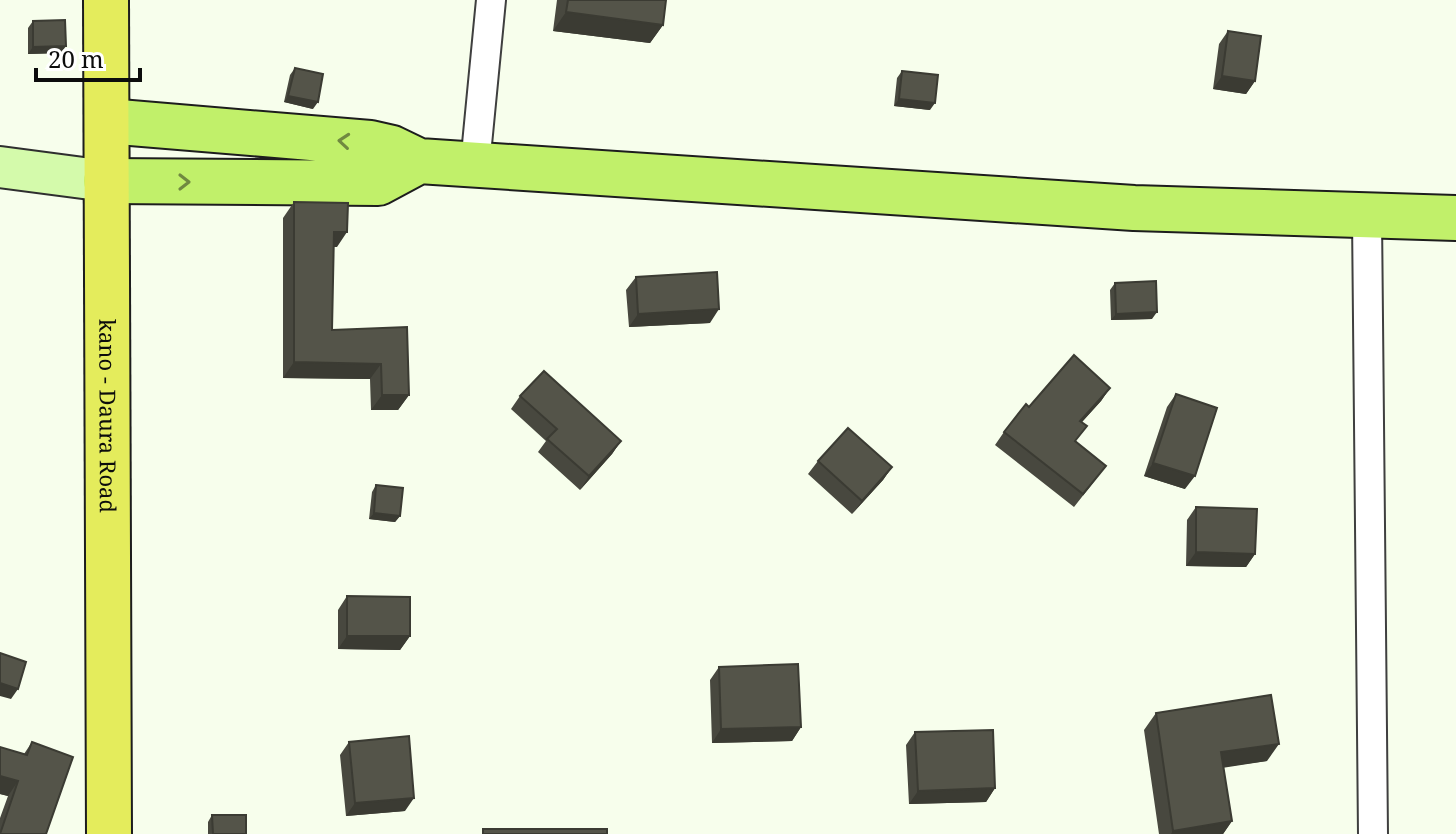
<svg xmlns="http://www.w3.org/2000/svg" width="1456" height="834" viewBox="0 0 1456 834" font-family="'Noto Serif',serif">
  <style>
    .lines { fill: none; stroke-linecap: round; stroke-linejoin: round }
    .street-casing { stroke: #3f3f3f; stroke-width: 32 }
    .secondary-casing { stroke: #2e2e2e; stroke-width: 44 }
    .primary-casing { stroke: #1d1d1d; stroke-width: 48 }
    .highway-casing { stroke: #1d1d1d; stroke-width: 48 }
    .street { stroke: #fff; stroke-width: 28 }
    .secondary { stroke: #d4faab; stroke-width: 40 }
    .primary { stroke: #c1f06a; stroke-width: 44 }
    .highway { stroke: #e4ec5c; stroke-width: 44 }
    .wall { fill: #48483f }
    .shaded-wall { fill: #3b3b33 }
    .building { fill: #545449; stroke: #3b3b33; stroke-width: 2 }
    .oneway { stroke: #708940 }
    .labels { text-anchor: middle; stroke-width: 8; stroke-linejoin: round; paint-order: stroke }
    .street-label { font-size: 22px; fill: #0c0c0c; stroke: #fff }
  </style>
  <rect width="100%" height="100%" fill="#f7feec"/>
  <g class="lines">
    <defs>
      <path id="street" d="M475,165L491,0
        M1367,217L1373,834"/>
      <path id="secondary" d="M0,167L106,181"/>
      <path id="primary" d="M107,121L370,143L392,148L419,161L1134,208L1456,218
        M106,181L378,183L419,161"/>
      <g id="highway">
        <path id="s1" d="M106,0L109,834"/>
      </g>
    </defs>
    <use href="#street" class="street-casing"/>
    <use href="#secondary" class="secondary-casing"/>
    <use href="#primary" class="primary-casing"/>
    <use href="#highway" class="highway-casing"/>
    <use href="#street" class="street"/>
    <use href="#secondary" class="secondary"/>
    <use href="#primary" class="primary"/>
    <use href="#highway" class="highway"/>
  </g>
  <path class="wall" d="M557,0H666L663,25L650,43L553,31Z
    M33,21L61,53L28,54V28Z
    M1228,31L1255,81L1246,94L1213,89L1219,44Z
    M295,68L313,109L284,102L290,75Z
    M902,71L930,110L894,106L897,78Z
    M294,202L337,247H333L332,330L407,327L409,395L398,410H371L370,379L283,378V218Z
    M636,277L710,323L629,327L626,290Z
    M1115,283L1152,319L1111,320L1110,290Z
    M1110,388L1101,401L1082,422L1076,441L1096,479L1074,507L995,445L1004,432L1029,407Z
    M1176,394L1185,489L1144,476L1167,407Z
    M520,396L621,441L612,454L580,490L538,452L546,441L511,409Z
    M818,461L892,467L883,480L852,514L808,474Z
    M376,485L400,516L395,522L369,519L372,492Z
    M1196,507L1255,554L1246,567L1186,566L1187,520Z
    M347,596L410,636L400,650L338,649V610Z
    M719,667L801,727L792,741L712,743L710,680Z
    M1156,713L1267,761L1223,767L1232,821L1223,834H1159L1144,730Z
    M915,732L995,788L986,802L909,804L906,745Z
    M32,742L0,834V818L8,796L0,794V747L24,754Z
    M349,742L405,811L346,816L340,755Z
    M212,815L246,834H208V822Z"/>
  <path class="shaded-wall" d="M566,12L663,25L650,43L553,31Z
    M66,46L61,53L28,54L33,47Z
    M1222,76L1255,81L1246,94L1213,89Z
    M288,96L318,102L313,109L284,102Z
    M899,99L935,103L930,110L894,106Z
    M334,232H347L337,247H323Z
    M719,309L710,323L629,327L638,314Z
    M1157,312L1152,319L1111,320L1116,314Z
    M294,362L381,364L370,379L283,378Z
    M1110,388L1101,401L1071,434L1080,421Z
    M382,395H409L398,410H371Z
    M621,441L612,454L580,490L589,476Z
    M1153,463L1195,476L1185,489L1144,476Z
    M892,467L883,480L852,514L862,501Z
    M374,513L400,516L395,522L369,519Z
    M1196,552L1255,554L1246,567L1186,566Z
    M347,636H410L400,650L338,649Z
    M0,683L18,689L11,699L0,696Z
    M801,727L792,741L712,743L721,729Z
    M1279,744L1267,761L1209,770L1221,752Z
    M0,776L18,781L8,796L0,794Z
    M995,788L986,802L909,804L918,791Z
    M414,798L405,811L346,816L355,803Z
    M1232,821L1223,834H1171L1173,831Z"/>
  <path class="building" d="M568,0H666L663,25L566,12Z
    M65,20L66,46L33,47V21Z
    M1228,31L1261,36L1255,81L1222,76Z
    M295,68L323,74L318,102L288,96Z
    M902,71L938,75L935,103L899,99Z
    M294,202L348,203L347,232H334L332,330L407,327L409,395H382L381,364L294,362Z
    M717,272L719,309L638,314L636,277Z
    M1156,281L1157,312L1116,314L1115,283Z
    M1074,355L1110,388L1080,421L1087,426L1075,441L1106,466L1083,494L1004,432L1026,404L1029,407Z
    M544,371L621,441L589,476L547,439L557,429L520,396Z
    M1176,394L1217,408L1195,476L1153,463Z
    M848,428L892,467L862,501L818,461Z
    M376,485L403,488L400,516L374,513Z
    M1196,507L1257,509L1255,554L1196,552Z
    M347,596L410,597V636H347Z
    M0,653L26,662L18,689L0,683Z
    M798,664L801,727L721,729L719,667Z
    M1271,695L1279,744L1221,752L1232,821L1173,831L1156,713Z
    M993,730L995,788L918,791L915,732Z
    M409,736L414,798L355,803L349,742Z
    M32,742L73,757L46,834H0L18,781L0,776V747L27,755Z
    M212,815H246V834H213Z
    M483,829H607V834H483Z"/>
  <defs><path id="oneway-chevron" d="M-2-3.5L2.5 0L-2 3.5" fill="none" stroke-width="1.6" stroke-linecap="round" stroke-linejoin="round" transform="scale(2)"/></defs>
  <g class="oneway">
    <use href="#oneway-chevron" transform="translate(344 141) rotate(-175)"/>
    <use href="#oneway-chevron" transform="translate(184 182)"/>
  </g>
  <g class="labels">
    <g class="street-label">
      <text dy="8" stroke="none"><textPath href="#s1" startOffset="416">kano - Daura Road</textPath></text>
    </g>
  </g>
  <path d="M36 68v12h104v-12" fill="none" stroke="#0c0c0c" stroke-width="4"/>
  <text x="48" y="68" font-size="24" fill="#0c0c0c" stroke="#ffffff" stroke-width="6" paint-order="stroke">20 m</text>
</svg>
